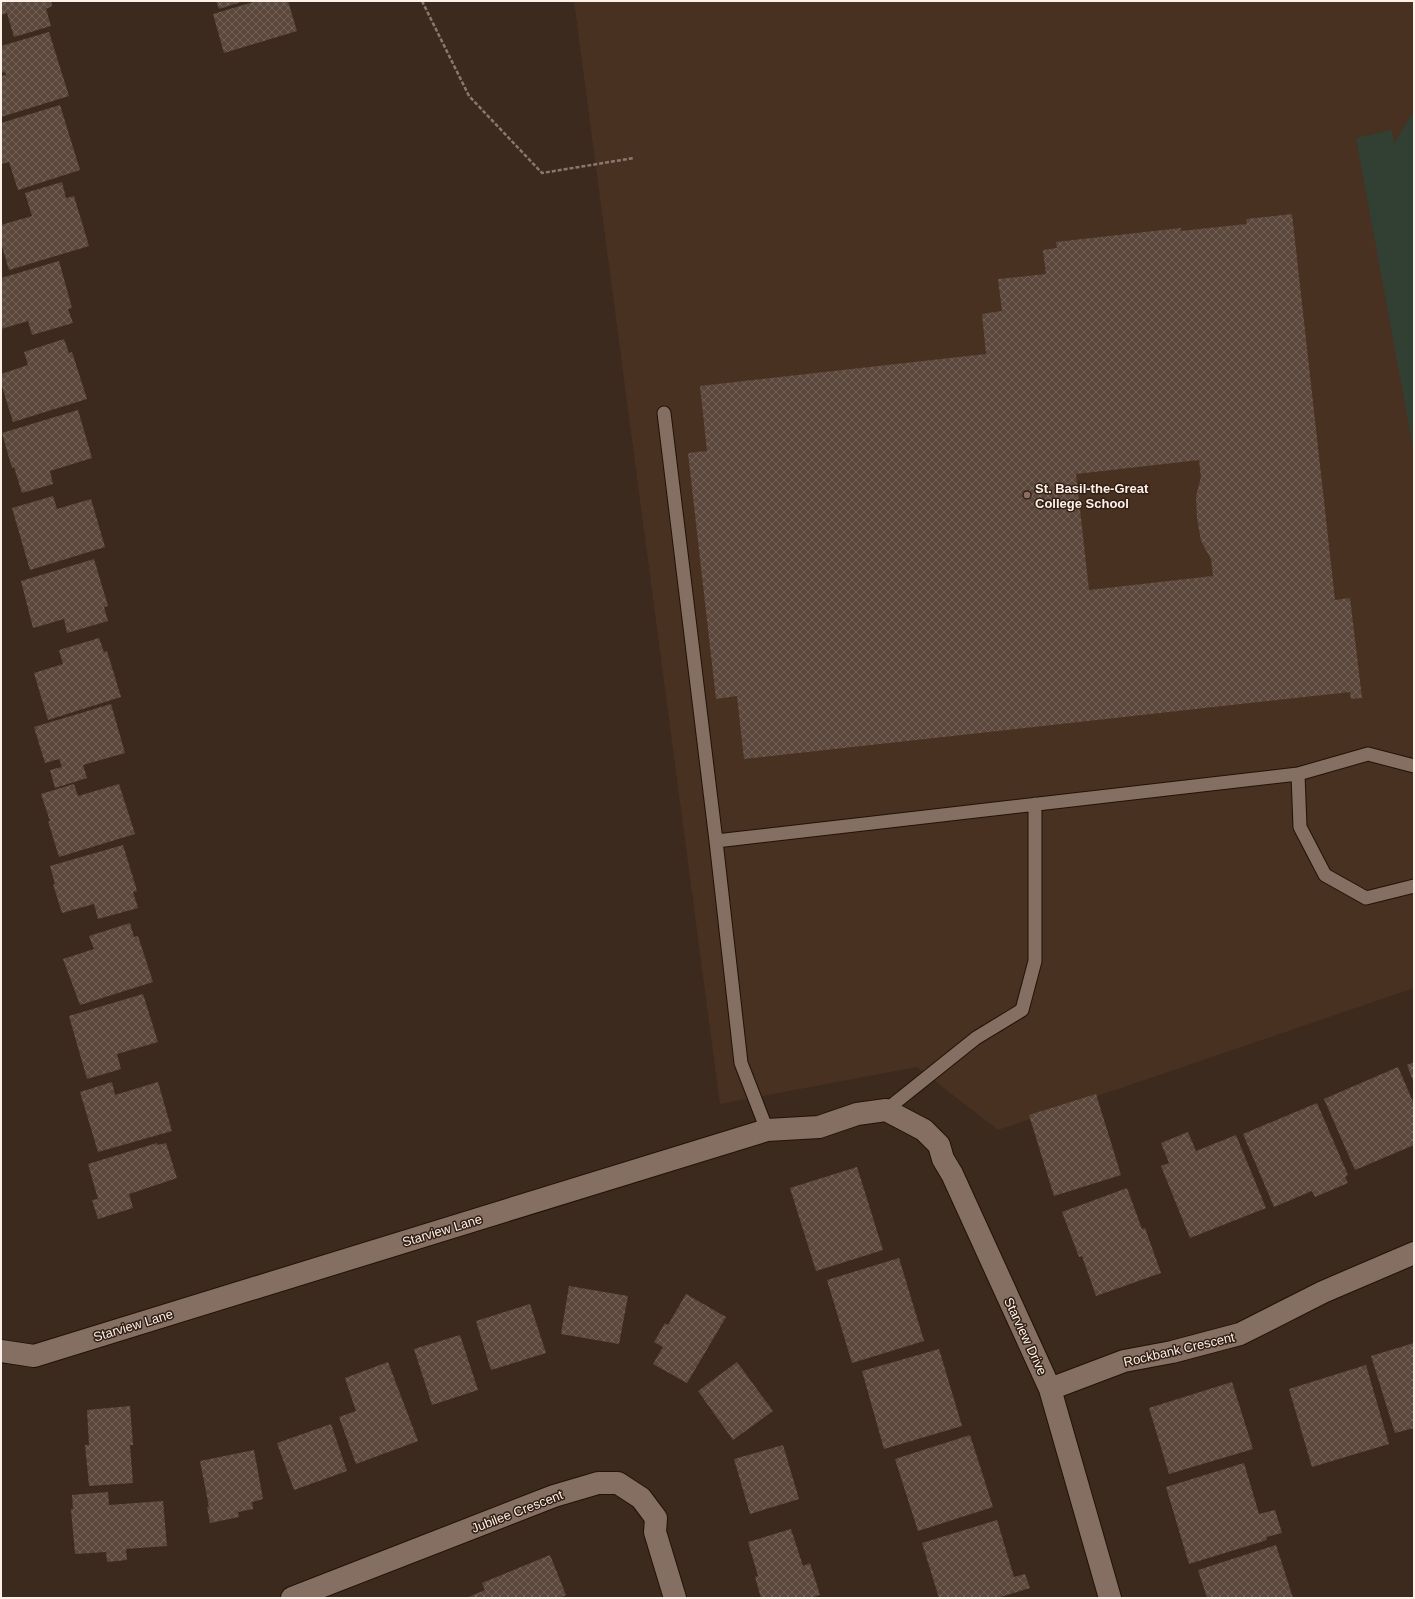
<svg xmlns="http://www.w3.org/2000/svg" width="1415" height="1599" viewBox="0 0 1415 1599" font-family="Arial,sans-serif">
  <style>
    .built { fill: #493122 }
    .pitch { fill: #323f33 }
    .building { fill: url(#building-cross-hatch); fill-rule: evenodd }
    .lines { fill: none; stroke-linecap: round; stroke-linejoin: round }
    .lane-casing { stroke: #221207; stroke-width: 15 }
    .street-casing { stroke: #221207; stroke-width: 24 }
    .path { stroke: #88786e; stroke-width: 2.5; stroke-dasharray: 4 2; stroke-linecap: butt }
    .lane { stroke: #846f62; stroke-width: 13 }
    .street { stroke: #846f62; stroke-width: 22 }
    .education-dot { fill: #8d6e63; stroke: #322015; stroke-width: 1.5 }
    .labels { text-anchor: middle; stroke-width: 3; stroke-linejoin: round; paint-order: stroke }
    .poi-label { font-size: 13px; font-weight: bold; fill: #fdf0e9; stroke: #322015; text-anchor: start }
    .street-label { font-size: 13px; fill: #fdf0e9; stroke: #322015 }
  </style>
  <defs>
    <pattern id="building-cross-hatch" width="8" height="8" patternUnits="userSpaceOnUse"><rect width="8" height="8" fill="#5b473b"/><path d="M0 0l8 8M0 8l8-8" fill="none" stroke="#736257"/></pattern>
  </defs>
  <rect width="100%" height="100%" fill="#3c2a1e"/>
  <path class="built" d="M574,1H1414V988L998,1130L917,1067L720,1104Z"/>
  <path class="pitch" d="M1414,111V453L1356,138L1392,130L1394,144Z"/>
  <path class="building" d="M1,1H51L52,6L46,9L51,26L14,37L7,13L1,15Z
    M216,1H244L219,9Z
    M257,1H288L297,31L224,53L213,14Z
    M49,32L69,96L1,117V76L6,75L5,72L1,73V46Z
    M60,105L80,170L18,190L9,162L1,164V123Z
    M62,182L66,198L74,196L89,246L9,270L1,243V225L32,216L25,193Z
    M1292,214L1335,600L1350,598L1362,698L1351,699L1350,692L744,759L737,696L716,699L688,453L707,451L700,386L986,354L982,314L1002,311L998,279L1046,274L1043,250L1057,248L1056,242L1181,228V231L1247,224L1246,219ZM1199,460L1201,477L1196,496L1197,518L1201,541L1211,559L1213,576L1089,590L1076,474Z
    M59,261L72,308L68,309L73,323L32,335L28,321L1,329V278Z
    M64,339L69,353L72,352L87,399L13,422L1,383V374L28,365L24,352Z
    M78,410L92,458L50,471L53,484L22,493L14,467L12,468L2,433Z
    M53,496L57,509L91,499L105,547L30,570L12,508Z
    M94,559L108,606L104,607L108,621L67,633L64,619L33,628L21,581Z
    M99,638L104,652L107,651L121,697L48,720L34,673L63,664L59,650Z
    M111,704L125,753L83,765L87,778L55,788L50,770L62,767L59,759L45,763L34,727Z
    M74,784L78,796L119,784L135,834L59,857L48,821H50L41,794Z
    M123,845L137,891L133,892L138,908L98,919L94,904L62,913L53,884H55L50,866Z
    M130,923L134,937L138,936L153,982L80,1005L63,959L94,949L89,936Z
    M143,994L158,1042L117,1054L121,1069L87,1079L69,1016Z
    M1414,1062V1083L1407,1065Z
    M1398,1067L1414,1104V1145L1355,1170L1324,1099Z
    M112,1082L115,1095L158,1082L172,1131L98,1152L80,1092Z
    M1096,1094L1121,1175L1054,1196L1029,1115Z
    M1317,1103L1348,1175L1345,1177L1348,1183L1315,1197L1312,1191L1274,1207L1243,1134Z
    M1188,1132L1196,1151L1236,1135L1266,1208L1190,1238L1161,1166L1169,1163L1161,1143Z
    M157,1143L158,1145L166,1143L177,1178L129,1194L133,1208L98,1219L92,1200L98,1199L88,1164Z
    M857,1167L883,1250L816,1271L790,1188Z
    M1127,1188L1142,1229L1145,1228L1161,1273L1096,1296L1082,1256L1079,1257L1062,1212Z
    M899,1258L924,1341L852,1363L827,1280Z
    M569,1286L628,1296L619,1344L561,1334Z
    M686,1294L726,1317L687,1383L653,1364L663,1347L654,1342L665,1323L668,1325Z
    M530,1304L546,1353L491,1370L476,1321Z
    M460,1335L478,1390L432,1405L414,1349Z
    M1414,1343V1428L1395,1433L1371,1356Z
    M939,1349L962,1426L884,1449L862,1371Z
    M388,1362L418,1441L356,1464L339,1417L356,1411L345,1378Z
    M737,1362L773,1411L733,1440L698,1391Z
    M1366,1365L1389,1444L1312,1467L1289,1389Z
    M1232,1382L1253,1449L1169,1474L1149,1408Z
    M130,1406L133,1445H130L133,1483L89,1486L85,1445H89L87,1410Z
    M331,1424L347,1471L294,1490L277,1443Z
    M970,1435L993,1507L918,1531L895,1459Z
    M783,1445L799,1499L750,1514L734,1459Z
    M254,1450L263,1499L252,1502L253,1509L238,1512L239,1517L210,1523L207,1507H209L200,1461Z
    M1244,1463L1259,1514L1275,1510L1282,1533L1266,1537L1267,1540L1189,1564L1166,1487Z
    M108,1492L109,1505L163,1501L167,1546L126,1549L127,1560L107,1562L106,1552L75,1554L71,1509H73L72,1495Z
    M997,1520L1014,1577L1025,1574L1030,1588L997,1598H939L922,1543Z
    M791,1529L803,1566L810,1563L820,1595L810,1598H761L755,1577L758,1576L748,1542Z
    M1276,1545L1293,1598H1207L1198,1570Z
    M550,1555L566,1595L560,1598H466L485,1590L482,1583Z"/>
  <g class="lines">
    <defs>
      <path id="lane" d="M664,413L716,841L741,1063L767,1130
        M1298,774L1300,827L1325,875L1366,898L1414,886
        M716,841L1298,774L1368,754L1414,766
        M886,1110L976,1038L1022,1010L1035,961V804"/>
      <path id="street" d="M1,1351L34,1356L767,1130L819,1127L857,1114L886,1110L924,1130L939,1145L943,1159L952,1174L1050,1389L1110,1598
        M1050,1389L1124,1361L1172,1352L1240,1334L1323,1292L1414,1253
        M292,1598L554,1496L598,1483H618L641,1498L656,1518L655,1532L675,1598"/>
    </defs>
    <use href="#lane" class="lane-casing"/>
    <use href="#street" class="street-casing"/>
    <path class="path" d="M422,1L469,96L542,173L634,158"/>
    <use href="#lane" class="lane"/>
    <use href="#street" class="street"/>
  </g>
  <circle class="education-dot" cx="1027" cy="495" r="4"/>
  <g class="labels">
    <g class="poi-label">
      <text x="1035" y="493">St. Basil-the-Great<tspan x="1035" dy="15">College School</tspan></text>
    </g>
    <g class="street-label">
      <text transform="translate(442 1230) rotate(-17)" y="5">Starview Lane</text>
      <text transform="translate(133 1325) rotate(-17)" y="5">Starview Lane</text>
      <text transform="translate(1026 1336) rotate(65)" y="5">Starview Drive</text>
      <text transform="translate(1179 1349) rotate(-13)" y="5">Rockbank Crescent</text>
      <text transform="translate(517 1511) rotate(-21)" y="5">Jubilee Crescent</text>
    </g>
  </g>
  <rect width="1415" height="1599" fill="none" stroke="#fdf0e9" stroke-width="4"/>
</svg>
